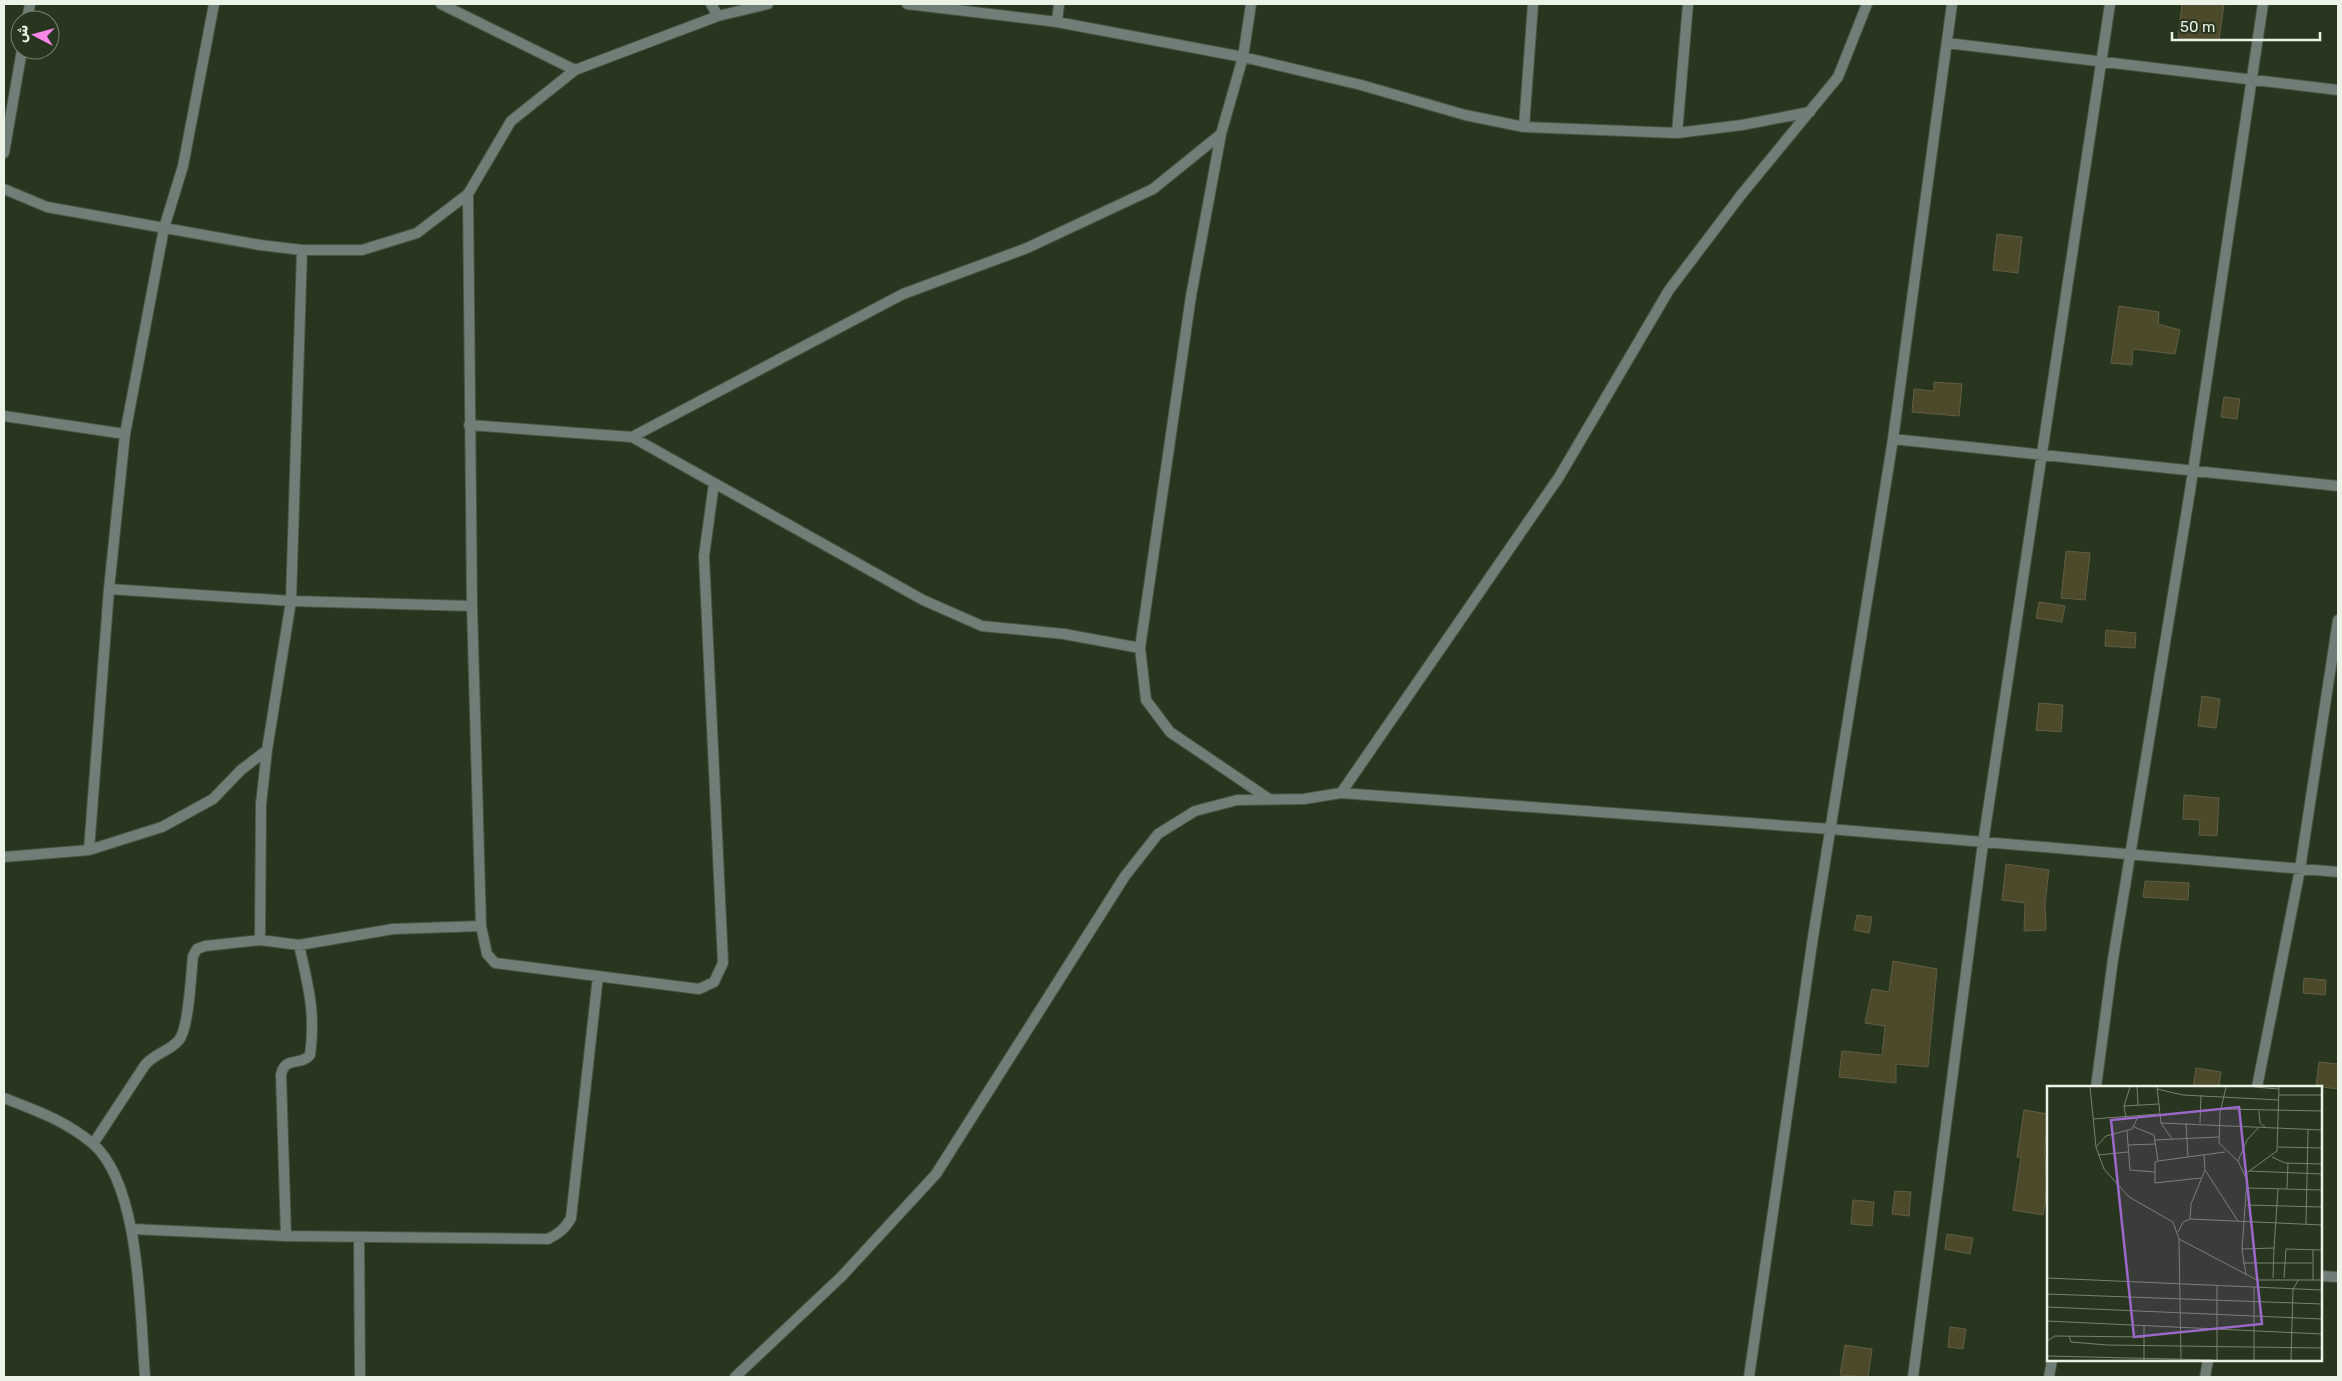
<svg xmlns="http://www.w3.org/2000/svg" width="2342" height="1381" viewBox="0 0 2342 1381" font-family="Rubik,'Noto Naskh Arabic',sans-serif">
  <style>
    .building { fill: #4d492b; stroke: #615d43 }
    .lines { fill: none; stroke-linecap: round; stroke-linejoin: round }
    .street-casing { stroke: #475440; stroke-width: 12 }
    .street { stroke: #6f7e77; stroke-width: 10 }
    .inset-road { fill: none; stroke: #76826f; stroke-width: 1 }
    .view { fill: #9c68ca; fill-opacity: 0.15; stroke: #9c68ca; stroke-width: 2.5 }
    .inset-edge { fill: none; stroke: #eaf3e5; stroke-width: 2.5 }
  </style>
  <rect width="100%" height="100%" fill="#283620"/>
  <path class="building" d="M2182,4H2224L2219,40L2178,38Z
    M1997,234L2022,237L2018,273L1993,270Z
    M2119,306L2159,312L2158,324L2180,330L2175,354L2133,349L2132,365L2111,363Z
    M1934,382L1962,384L1959,416L1912,412L1914,389L1934,391Z
    M2224,397L2240,399L2237,419L2221,417Z
    M2066,551L2090,553L2085,600L2061,598Z
    M2039,602L2065,606L2062,622L2036,618Z
    M2106,630L2136,633L2135,648L2105,646Z
    M2202,696L2220,699L2216,728L2198,726Z
    M2039,703L2063,705L2061,732L2036,730Z
    M2184,795L2219,798L2217,836L2199,835L2200,820L2183,819Z
    M2006,864L2049,870L2045,903L2046,930L2024,931L2025,903L2002,900Z
    M2145,881L2189,883L2188,900L2143,897Z
    M1857,915L1872,917L1869,933L1854,930Z
    M1893,961L1937,969L1928,1067L1896,1064V1083L1839,1077L1842,1051L1882,1055L1885,1026L1865,1023L1872,989L1889,992Z
    M2304,978L2326,980L2325,995L2303,993Z
    M2319,1062L2338,1064V1089L2316,1086Z
    M2196,1068L2221,1072L2219,1087H2193Z
    M2024,1110L2048,1114L2044,1157H2047L2045,1173L2048,1174V1185L2043,1215L2013,1210L2021,1157H2017Z
    M1895,1191L1911,1192L1909,1216L1892,1214Z
    M1853,1200L1874,1202L1872,1226L1851,1224Z
    M1947,1234L1973,1238L1970,1254L1945,1249Z
    M1950,1327L1966,1329L1963,1349L1948,1347Z
    M1845,1345L1872,1349L1868,1377L1840,1375Z"/>
  <g class="lines">
    <defs>
      <path id="street" d="M441,4L575,70
        M711,4L718,16
        M907,4L1057,22L1243,57L1361,85L1465,115L1524,127L1677,133L1742,125L1810,112
        M1251,4L1243,57L1221,134L1191,296L1140,648L1146,700L1170,732L1269,799
        M27,20L30,4
        M1057,22L1059,4
        M1947,43L2338,90
        M1524,127L1533,4
        M1677,133L1688,4
        M4,153L22,50
        M4,189L47,207L260,245L302,250H362L417,233L468,194L511,121L575,70L718,16L768,4
        M468,194L472,606L481,926L487,954L495,963L699,989L714,982L723,963L704,556L714,483
        M4,416L125,434
        M469,425L632,437L923,600L982,626L1064,634L1140,648
        M632,437L903,294L1027,248L1153,189L1221,134
        M1893,439L2338,486
        M109,589L291,601L472,606
        M1341,793L1830,829L2338,872
        M89,850L109,589L125,434L164,228L183,166L214,4
        M4,857L89,850L162,827L213,799L241,770L267,750
        M260,940L261,804L267,750L291,601L302,250
        M2096,1087L2113,959L2190,491L2263,4
        M2257,1087L2300,869L2338,620
        M4,1098C35,1110 66,1121 92,1143C141,1184 140,1316 145,1377
        M93,1144L145,1065C155,1053 170,1051 179,1040C189,1028 191,974 193,956L197,949L205,946L260,940L299,945L393,929L481,926
        M132,1229L286,1236L548,1239C558,1234 565,1229 571,1218L598,976
        M286,1236L281,1075C285,1055 300,1067 310,1055C316,1013 308,985 299,945
        M359,1237L360,1377
        M2321,1276L2338,1277
        M735,1377L842,1276L936,1174L1125,876L1158,834L1195,811L1237,800L1304,799L1341,793L1559,477L1669,290L1741,195L1838,77L1867,4
        M1749,1377L1813,937L1893,439L1952,4
        M1913,1377L1983,843L2110,4
        M2049,1377L2052,1360
        M2205,1377L2208,1360"/>
    </defs>
    <use href="#street" class="street-casing"/>
    <use href="#street" class="street"/>
  </g>
  <g transform="translate(2047 1086)">
    <rect width="275" height="275" fill="#283620"/>
    <path class="inset-road" d="M43,1L49,61L57,83L82,111L126,136L132,153L210,194H275M90,1L91,19M110,1L114,37L125,53M179,1L173,27L172,57L191,75L200,94L195,163L199,189M207,1L232,3M110,3L136,9L232,14M232,9H275M77,20L111,18M175,23L275,25M212,25L213,37L219,42M79,32L77,20L83,1M46,33L112,28M114,37L275,44M139,37L141,71M153,37L154,9M87,41L107,49L111,75L108,76V97L154,92M80,45L83,84L108,86M108,54L172,51M81,59L108,58M49,61L59,50L85,43L91,31M231,61L275,62M51,69L81,66M225,71L238,77L275,78M111,75L178,66M191,75L200,54L211,42M158,84L191,135M202,85L275,88M198,88L230,65L232,1M201,102L275,104M240,103L241,77M200,119L275,121M143,133L144,118L158,84L157,69M259,138L261,44M131,146L136,136L143,133L275,139M132,153L134,274M227,162L231,103M195,163L227,162L226,192M196,177H265M0,192L275,204M237,192L239,163L275,164M266,194V164M170,200V274M0,208L275,218M0,221L275,233M0,235L275,248M97,239V274M22,250L24,256L60,259L275,262M0,255L8,250L97,251M0,270L166,274M207,274V201M244,274L246,203L252,193"/>
    <path class="view" d="M192,21L215,238L87,251L64,34Z"/>
    <rect width="275" height="275" class="inset-edge"/>
  </g>
  <rect width="2342" height="1381" fill="none" stroke="#eaf3e5" stroke-width="10"/>
  <g transform="translate(35 35) rotate(276)"><circle r="24" fill="#283620" stroke="#76826f"/>
  <path d="M0-4L9 19L0 12L-9 19Z" fill="#fa87e7"/>
  <text y="-8" font-size="14" font-weight="bold" text-anchor="middle" fill="#eaf3e5">ش</text>
  </g>
  <path d="M2172 32v8h148v-8" fill="none" stroke="#eaf3e5" stroke-width="2.5"/>
  <text x="2180" y="32" font-size="15" fill="#eaf3e5" stroke="#283620" stroke-width="4" paint-order="stroke">50 m</text>
</svg>
